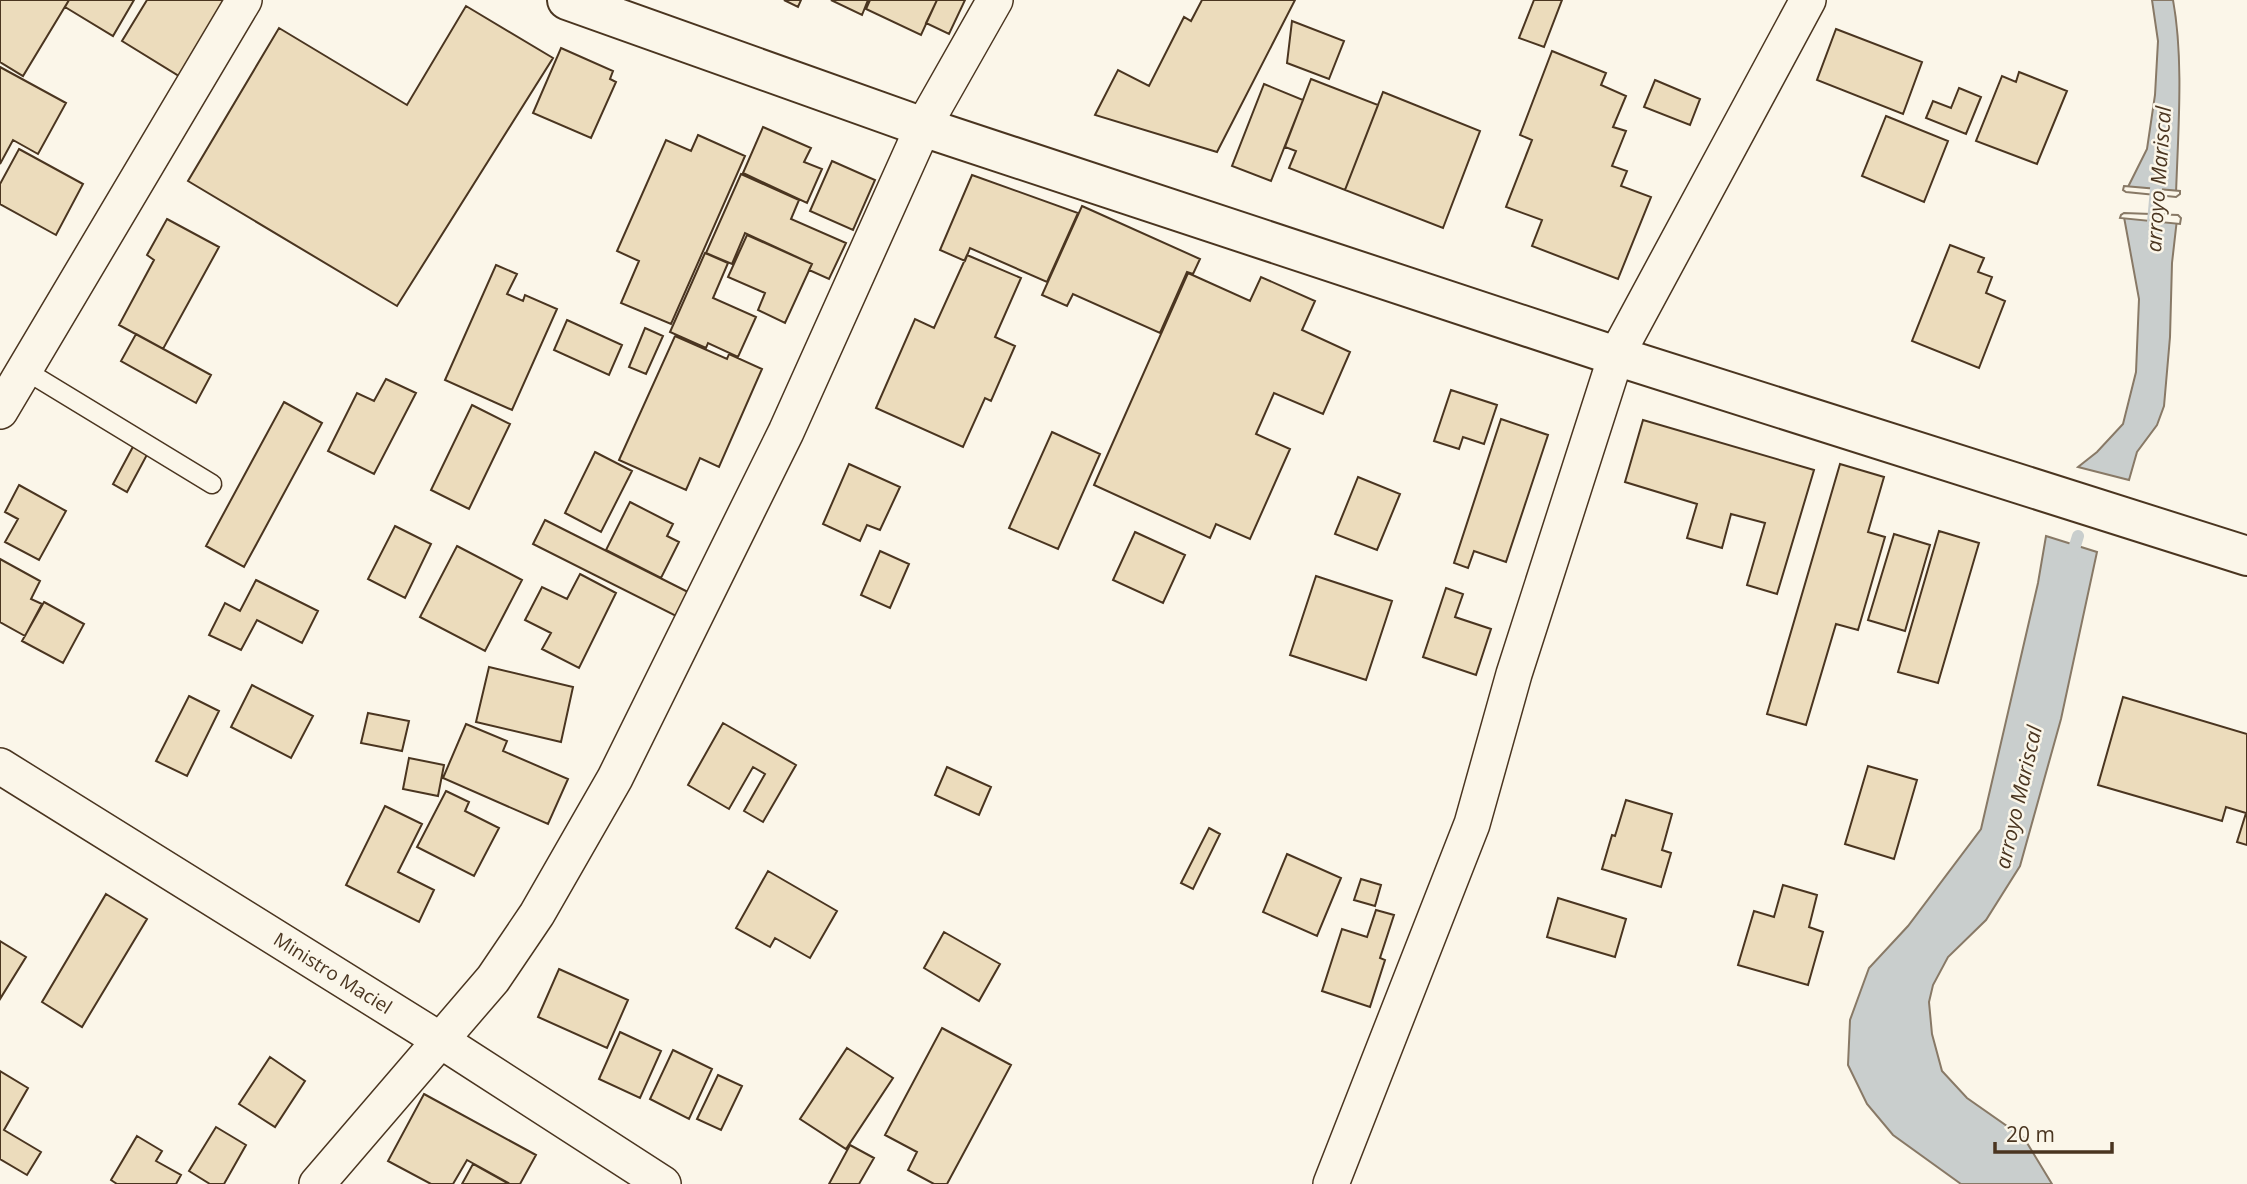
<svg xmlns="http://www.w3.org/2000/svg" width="2247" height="1184" font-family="'Open Sans',sans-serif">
<rect width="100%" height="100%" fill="#fbf6e9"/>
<path fill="#c9cecd" stroke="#887966" stroke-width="2" d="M2152,0H2173C2184,60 2178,132 2176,194L2127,189L2147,149L2155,95L2158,41Z
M2124,217L2177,219L2172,263L2170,337L2164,406L2157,425L2137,452L2129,480L2078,467L2097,452L2123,424L2136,372L2139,299Z
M2046,536L2097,552L2061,719L2020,866L1986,920L1948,957L1933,985L1929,1002L1932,1034L1942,1071L1967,1098L2024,1138L2052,1184H1961L1893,1135L1867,1104L1848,1065L1850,1020L1869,968L1908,926L1981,829L2038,583Z"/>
<path fill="#fbf6e9" stroke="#887966" stroke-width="2" d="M2124,186L2180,191V194L2176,197L2126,192L2123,190Z
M2124,213L2178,215L2181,218L2180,224L2120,218L2121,215Z"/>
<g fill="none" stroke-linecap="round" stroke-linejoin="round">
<path stroke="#c9cecd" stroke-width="12" d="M2152,233L2157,178
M2071,559L2078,536"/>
</g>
<path fill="#ecdcbc" stroke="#4a3520" stroke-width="2" d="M0,0H69L23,76L0,62Z
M69,0H134L113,36L65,7Z
M147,0H225L179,76L122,41Z
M784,0H801L798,7Z
M831,0H868L862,15Z
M870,0H937L921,35L866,9Z
M937,0H965L949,34L926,23Z
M1202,0H1295L1217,152L1095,115L1118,70L1149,86L1184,17L1191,21Z
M1534,0H1562L1544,47L1519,38Z
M466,6L553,58L397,306L188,181L279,28L407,105Z
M1292,21L1344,41L1329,79L1287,63Z
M1836,29L1922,62L1903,114L1817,80Z
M561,48L613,71L610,79L616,82L591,138L533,113Z
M1552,51L1606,73L1601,85L1626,96L1613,127L1626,131L1612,166L1627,171L1621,186L1651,197L1618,279L1532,246L1542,220L1506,207L1532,140L1520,135Z
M0,67L66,103L38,154L13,140L0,164Z
M2019,72L2067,91L2037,164L1976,141L2002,76L2016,82Z
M1311,79L1378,105L1345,190L1289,168L1296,151L1285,147Z
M1655,80L1700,99L1690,125L1644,107Z
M1264,84L1303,100L1271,181L1232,166Z
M1959,88L1981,97L1966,134L1926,118L1933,101L1951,108Z
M1383,92L1480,131L1443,228L1345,190Z
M1886,116L1948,141L1924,202L1862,176Z
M763,127L811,148L804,162L822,169L807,203L743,173Z
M698,135L745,156L671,324L621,303L639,261L617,251L666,140L691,151Z
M19,149L83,184L56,235L0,204V184Z
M832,161L875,180L853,230L810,211Z
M741,174L799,200L791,219L846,243L829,279L809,270L812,264L745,233L732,264L706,253Z
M972,175L1078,213L1047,282L970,248L965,261L940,250Z
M1082,206L1200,259L1193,274L1187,272L1160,333L1073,294L1067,306L1042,295Z
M167,219L219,247L163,349L119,325L154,260L147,255Z
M747,235L812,264L785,323L758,310L765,293L728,277Z
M1950,245L1984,258L1978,272L1992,277L1986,293L2005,301L1979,368L1912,341Z
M705,253L728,263L713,298L756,317L738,357L708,343L706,348L670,332Z
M967,255L1021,278L995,337L1015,346L991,401L985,398L963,447L876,408L915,319L934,328Z
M496,265L517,274L507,294L523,301L525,295L557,309L512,410L445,380Z
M1188,273L1250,301L1261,277L1315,301L1302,330L1350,352L1323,414L1274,393L1256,434L1290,449L1250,539L1216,524L1210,538L1094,485Z
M567,320L622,345L609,375L554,350Z
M645,328L663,336L646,374L629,367Z
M136,334L211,375L196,403L121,361Z
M675,336L727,359L729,354L762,369L719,467L700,458L686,490L619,460Z
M386,379L416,393L374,474L328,451L357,393L374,401Z
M1451,390L1497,405L1484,444L1463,437L1459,449L1434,441Z
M284,402L322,423L244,567L206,546Z
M472,405L510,424L469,509L431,490Z
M1501,419L1548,435L1506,562L1474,551L1468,568L1454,563Z
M1643,420L1814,470L1777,594L1747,585L1765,523L1731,514L1722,548L1687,538L1697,504L1625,482Z
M1052,432L1100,454L1058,549L1009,528Z
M135,443L149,451L127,492L113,484Z
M595,452L632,471L601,532L565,513Z
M849,464L900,487L880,530L867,525L860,541L823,524Z
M1840,464L1884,477L1868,532L1885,537L1858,630L1836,624L1806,725L1767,714Z
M1358,477L1400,494L1377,550L1335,534Z
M19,485L66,511L39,560L5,542L18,519L5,512Z
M630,502L673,524L667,536L679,542L661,578L606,550Z
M545,520L694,595L682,619L533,544Z
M395,526L431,544L405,598L368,579Z
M1939,531L1979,543L1938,683L1898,672Z
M1135,532L1185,555L1163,603L1113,580Z
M1894,534L1930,545L1905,631L1868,620Z
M457,546L522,580L485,651L420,617Z
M880,551L909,564L890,608L861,595Z
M0,559L40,581L31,599L42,604L25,636L0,622Z
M580,574L616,593L579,668L542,649L551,633L525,620L542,587L567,599Z
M1316,576L1392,601L1366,680L1290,655Z
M256,580L318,611L302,643L257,620L241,650L209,635L225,603L240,611Z
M1446,588L1463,594L1455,617L1491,629L1476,675L1423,657Z
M44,602L84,624L63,663L22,641Z
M489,667L573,687L561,742L476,722Z
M252,685L313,716L291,758L231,727Z
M189,696L219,711L187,776L156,761Z
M2123,697L2247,734V845L2237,842L2246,813L2226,807L2222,821L2098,785Z
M368,713L409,721L402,751L361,743Z
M723,723L796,765L763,822L744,811L765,774L753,767L729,809L688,785Z
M466,724L507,741L503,751L568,779L548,824L443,778Z
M409,758L444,765L438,796L403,789Z
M1868,766L1917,780L1894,859L1845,844Z
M947,767L991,787L979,815L935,795Z
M446,791L469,802L465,811L499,828L474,876L417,847Z
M1626,800L1672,814L1662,850L1671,853L1661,887L1602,869L1612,835L1615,836Z
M385,806L422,824L398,872L434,890L419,922L346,885Z
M1209,828L1220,834L1193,889L1181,883Z
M1287,854L1341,878L1317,936L1263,912Z
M768,871L837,911L810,958L775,938L770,947L736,928Z
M1361,879L1381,885L1375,906L1354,900Z
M1783,885L1817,895L1809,927L1823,932L1808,985L1738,965L1754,911L1774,917Z
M106,894L147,919L82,1027L42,1002Z
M1558,898L1626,919L1615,957L1547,937Z
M1376,910L1394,915L1380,958L1385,960L1370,1007L1322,991L1342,929L1367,937Z
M944,932L1000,964L979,1001L924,968Z
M0,941L26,957L0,999Z
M559,969L628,1000L607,1048L538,1017Z
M942,1028L1011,1065L947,1184H934L908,1170L917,1152L885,1135Z
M620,1032L661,1051L640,1098L599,1079Z
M847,1048L893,1078L846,1149L800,1119Z
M673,1050L712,1069L689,1119L650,1099Z
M270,1057L305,1081L275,1127L239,1104Z
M0,1071L28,1088L4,1130L41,1152L27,1175L0,1159Z
M718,1075L742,1086L721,1130L697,1119Z
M424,1094L536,1155L520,1184H510L467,1160L453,1184H431L388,1161Z
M216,1127L246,1145L224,1184H210L189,1171Z
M137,1136L162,1151L156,1161L181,1175L176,1184H117L111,1180Z
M850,1145L874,1158L859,1184H829Z
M473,1164L509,1184H462Z"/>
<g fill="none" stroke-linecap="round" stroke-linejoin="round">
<defs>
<path id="lane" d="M23,369L212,484"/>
<path id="street" d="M0,411L244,0
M0,766L440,1040L663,1184
M317,1184L493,979L537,914L615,778L786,432L923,127L995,0
M1331,1184L1472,824L1514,674L1616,356L1808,0"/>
<path id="secondary" d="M567,0L923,127L1616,356L2247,556"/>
</defs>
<use href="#lane" stroke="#4a3520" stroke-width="21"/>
<use href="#street" stroke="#4a3520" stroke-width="38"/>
<use href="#secondary" stroke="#4a3520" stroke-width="42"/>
<use href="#lane" stroke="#fbf6e9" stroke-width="18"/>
<use href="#street" stroke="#fbf6e9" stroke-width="35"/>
<use href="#secondary" stroke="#fbf6e9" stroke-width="38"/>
</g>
<g text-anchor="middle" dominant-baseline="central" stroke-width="5" stroke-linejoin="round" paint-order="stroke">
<g font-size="19" fill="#4a3520" stroke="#fbf6e9">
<text transform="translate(333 973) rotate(32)">Ministro Maciel</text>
</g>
<g font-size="21" font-style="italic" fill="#4a3520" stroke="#fbf6e9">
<text transform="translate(2158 179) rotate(-86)">arroyo Mariscal</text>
<text transform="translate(2018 797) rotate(-77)">arroyo Mariscal</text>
</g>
</g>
<path d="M1995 1142v10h117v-10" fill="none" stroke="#4a3520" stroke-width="3.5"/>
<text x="2006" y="1142" font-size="21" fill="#4a3520" stroke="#fbf6e9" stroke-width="5" paint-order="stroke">20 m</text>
</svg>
